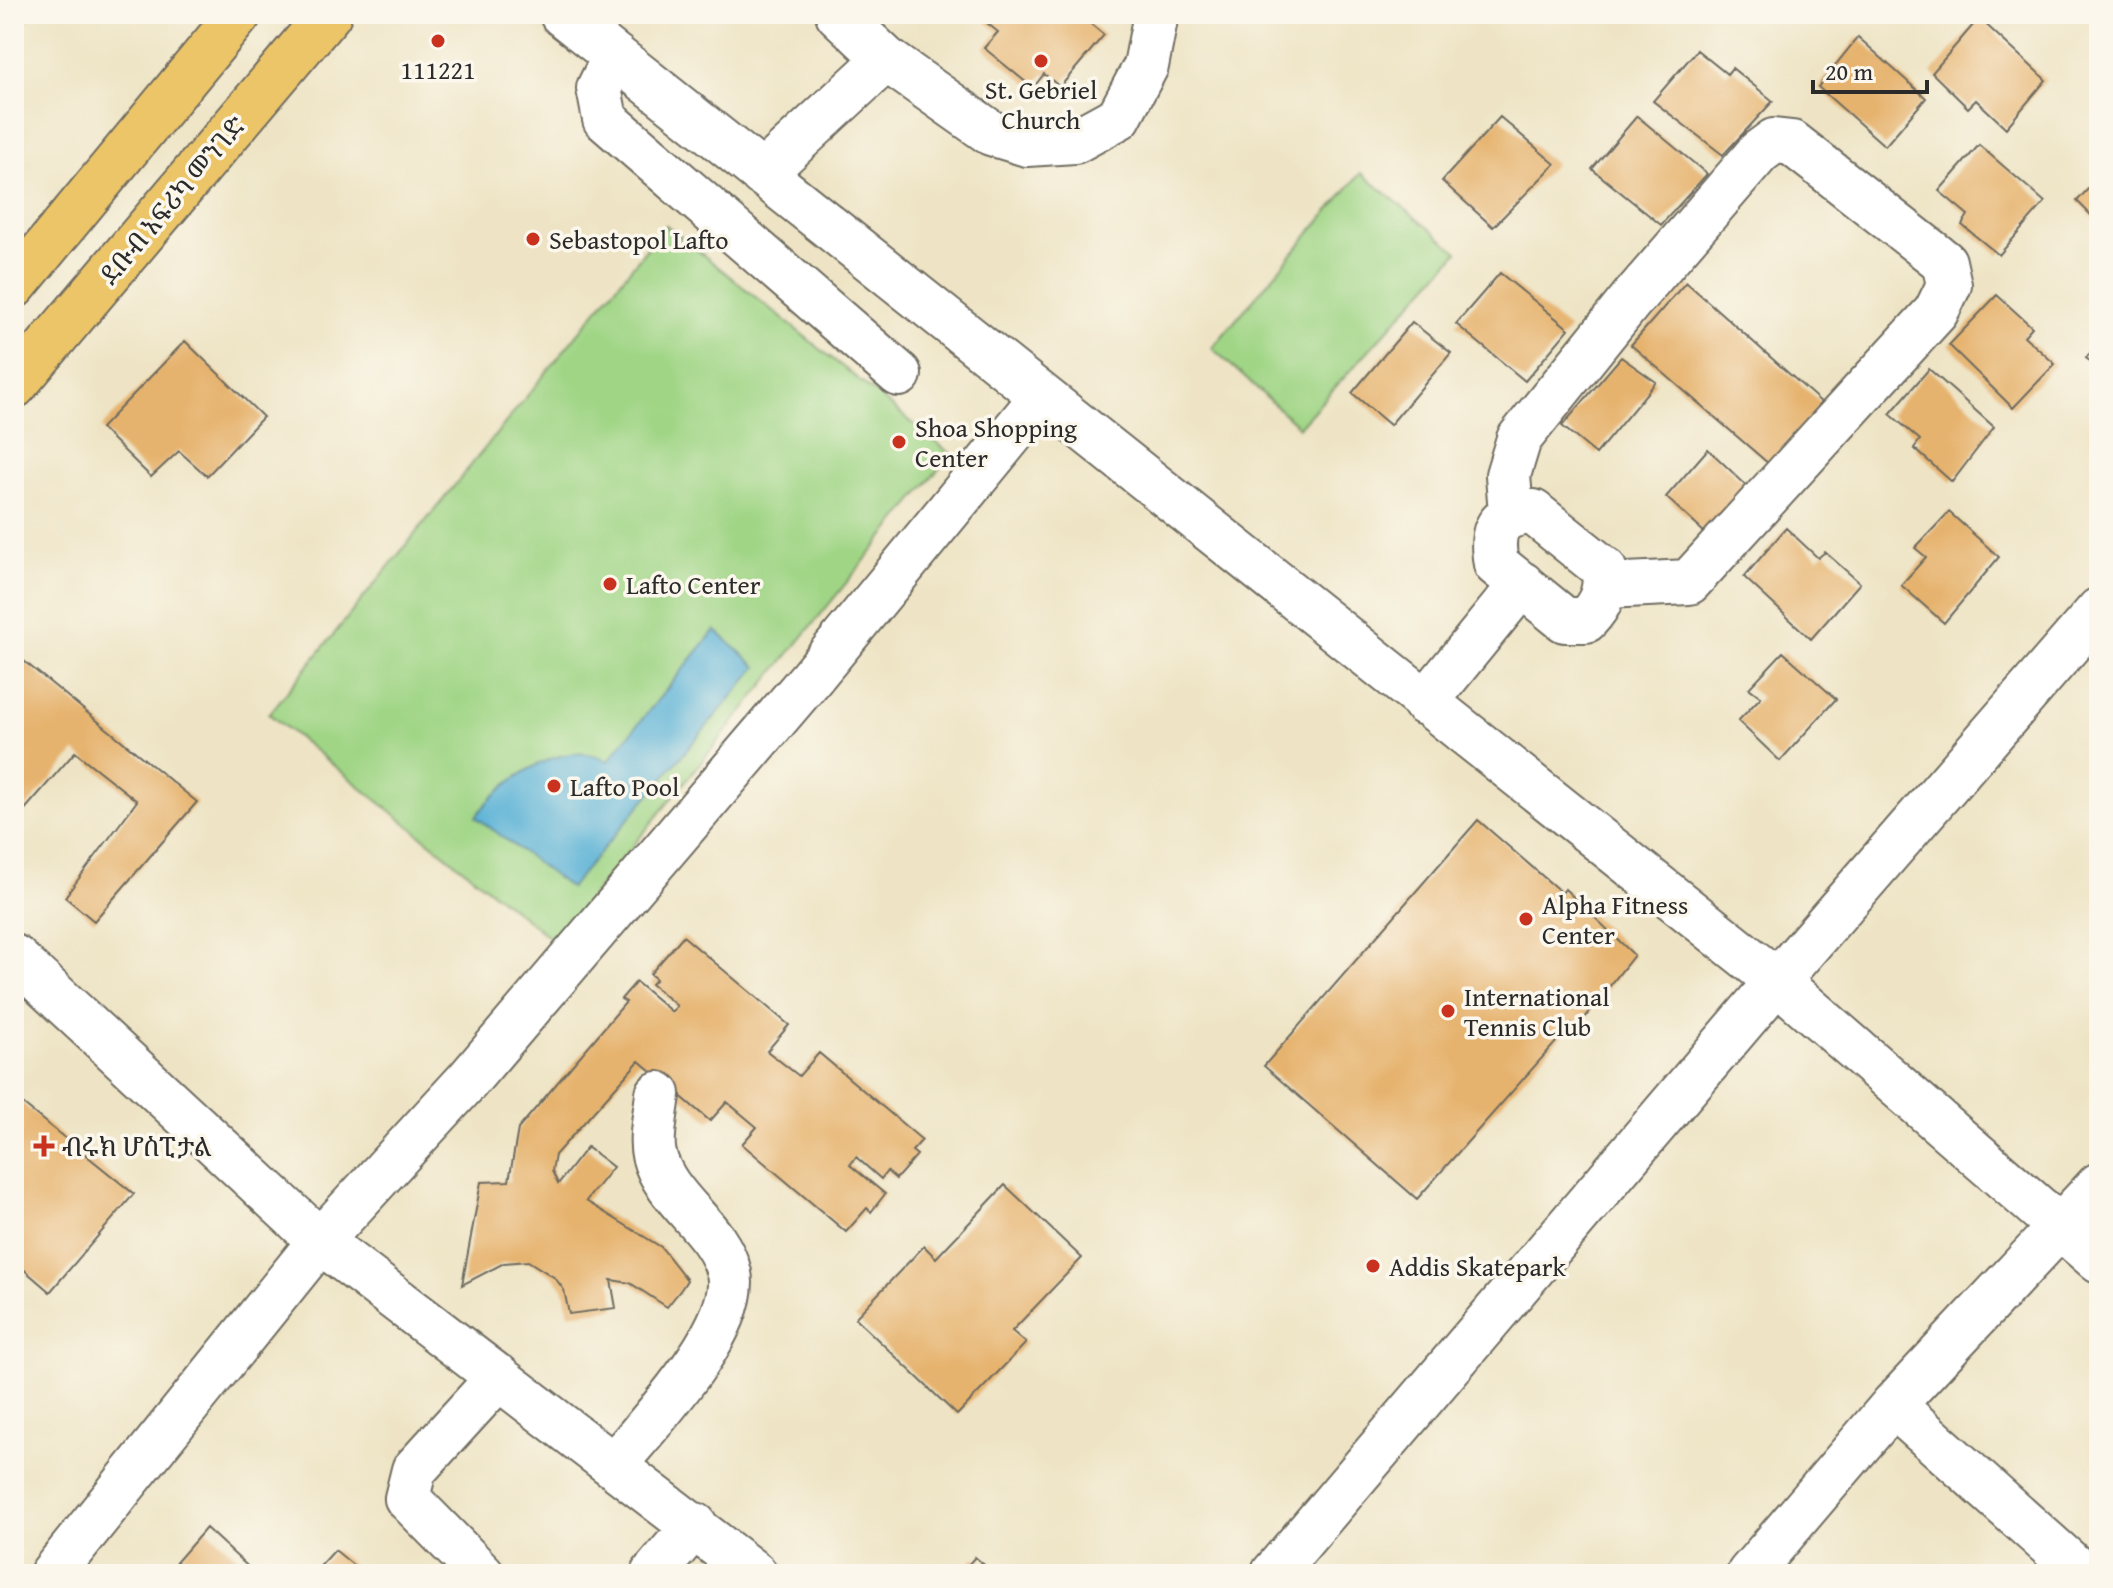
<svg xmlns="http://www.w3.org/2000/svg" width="2113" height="1588" font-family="'Gentium Book Plus','Noto Serif Ethiopic',serif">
<rect width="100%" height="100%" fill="#fbf7ec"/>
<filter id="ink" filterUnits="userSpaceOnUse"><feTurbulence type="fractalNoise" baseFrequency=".0125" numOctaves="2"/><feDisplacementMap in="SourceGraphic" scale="16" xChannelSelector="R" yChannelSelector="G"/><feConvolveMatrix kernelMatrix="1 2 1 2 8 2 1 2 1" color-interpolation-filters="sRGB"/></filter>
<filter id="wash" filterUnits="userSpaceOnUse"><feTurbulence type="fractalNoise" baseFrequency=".006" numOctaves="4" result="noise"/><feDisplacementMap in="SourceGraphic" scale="32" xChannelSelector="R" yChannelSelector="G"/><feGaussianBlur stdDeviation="1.8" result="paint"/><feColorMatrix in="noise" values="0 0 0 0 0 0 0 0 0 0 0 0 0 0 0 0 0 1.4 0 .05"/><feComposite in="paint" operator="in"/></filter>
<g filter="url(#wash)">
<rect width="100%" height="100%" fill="#eee4c5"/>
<path fill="#a0d586" stroke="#668058" stroke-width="2" d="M1361,173L1458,252L1299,427L1212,348Z
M666,225L951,454L555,942L269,714Z"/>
<path fill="#59b1d6" stroke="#426e80" stroke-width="2" d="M715,630L757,667L570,888L476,817C500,782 565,735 608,761Z"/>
<g id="blocks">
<path fill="#e6b36e" d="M14,14H29L14,34Z
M976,14H1093L1087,21L1104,35L1060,87L1044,74L1033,88L984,48L998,32Z
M1979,18L2046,80L2006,128L1976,100L1968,108L1932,73Z
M1858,37L1926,98L1885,146L1818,87Z
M1697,50L1727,74L1732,68L1773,101L1723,155L1653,101Z
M1637,116L1707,174L1661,225L1592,169Z
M1500,117L1555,164L1493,227L1442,181Z
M1979,145L2045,202L1999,255L1962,225L1968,215L1939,191Z
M2099,177V223L2077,201Z
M1500,273L1569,329L1525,381L1456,324Z
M1686,282L1822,403L1769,464L1631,345Z
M1997,295L2032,327L2024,336L2055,364L2013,408L1949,345Z
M1412,322L1451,353L1390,425L1352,393Z
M185,341L263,417L207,476L179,451L151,477L101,428Z
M2099,342V368L2086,358Z
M1621,357L1656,382L1596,454L1562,426Z
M1929,369L1994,427L1952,482L1914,448L1920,440L1890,414Z
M1708,449L1748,487L1706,534L1666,497Z
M1949,512L1999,557L1944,623L1901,585L1926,557L1915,548Z
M1786,528L1818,558L1825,552L1860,583L1811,639L1744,577Z
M1783,652L1836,699L1780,761L1738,721L1761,697L1749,688Z
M14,653L197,802L94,921L65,897L137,801L75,752L14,822Z
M1478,820L1562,893L1565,889L1634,955L1577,1028L1572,1024L1417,1199L1264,1066Z
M683,936L789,1025L767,1051L799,1076L819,1053L922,1140L912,1151L917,1155L896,1179L887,1171L881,1179L856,1157L850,1165L885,1194L871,1212L867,1208L846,1232L742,1144L757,1127L727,1102L710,1121L639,1061L555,1155L552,1171L558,1184L587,1147L613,1167L586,1201L661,1247L687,1280L682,1288L667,1307L630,1283L611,1280L616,1308L569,1314L564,1290L555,1278L528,1261L504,1263L462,1285L481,1182L509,1181L518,1129L626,1002L621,999L636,982L672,1012L677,1006L651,984L656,979L650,974Z
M14,1097L134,1194L50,1292L14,1261Z
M1005,1185L1082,1258L1012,1331L1026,1343L957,1415L855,1318L924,1246L936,1258Z
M206,1528L256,1574H166Z
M335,1550L364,1574H313Z
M975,1557L995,1574H960Z"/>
</g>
</g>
<g filter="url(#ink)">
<use href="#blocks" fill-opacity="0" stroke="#6f6c61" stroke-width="2"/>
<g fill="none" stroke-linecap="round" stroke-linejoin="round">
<defs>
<path id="minor" d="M562,14L1777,981L2099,1261
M838,14L886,59L991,133L1027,144L1075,141L1119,117L1146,66L1156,14
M615,56L599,88L605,119L899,374
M762,174L886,59
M1533,512L1604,569C1607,591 1601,604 1586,620H1565L1496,564C1490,529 1497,514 1533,512Z
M1511,513L1508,475L1519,439L1631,300L1759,152L1774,141L1792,143L1944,262L1949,285L1936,312L1689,582L1606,586
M1425,703L1522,584
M14,957L320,1241L755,1574
M1893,1405L2082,1574
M614,1465C647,1426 741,1326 729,1273C718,1226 666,1202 654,1155C650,1138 656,1113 658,1094
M52,1574L320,1241L468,1080L811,678L1042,397
M482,1574L407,1498L414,1470L499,1377
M653,1574L695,1525
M1273,1574L1777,981L2099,610
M1749,1574L1893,1405L2099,1185"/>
<path id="major" d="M14,286L239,14
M14,386L329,14"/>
</defs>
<use href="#minor" stroke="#6f6c61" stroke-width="48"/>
<use href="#major" stroke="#6f6c61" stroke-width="48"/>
<use href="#minor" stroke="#fff" stroke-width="44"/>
<use href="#major" stroke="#edc569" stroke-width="44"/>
</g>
</g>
<g fill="#c8321e" stroke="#fbf7ec" stroke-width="3">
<circle cx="438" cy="41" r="8"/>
<circle cx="1041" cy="61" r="8"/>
<circle cx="533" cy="239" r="8"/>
<circle cx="899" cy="442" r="8"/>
<circle cx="610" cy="584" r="8"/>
<circle cx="554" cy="786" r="8"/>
<circle cx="1526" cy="919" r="8"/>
<circle cx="1448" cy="1011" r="8"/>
<path d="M40 1134h8v8h8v8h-8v8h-8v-8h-8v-8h8z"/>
<circle cx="1373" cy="1266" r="8"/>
</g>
<g text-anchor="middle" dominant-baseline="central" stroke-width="7" stroke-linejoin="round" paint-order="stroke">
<g font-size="26" fill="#2b2b2b" stroke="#fbf7ec" text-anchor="start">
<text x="438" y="69" text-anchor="middle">111221</text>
<text x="1041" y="89" text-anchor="middle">St. Gebriel<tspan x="1041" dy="30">Church</tspan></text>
<text x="549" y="239">Sebastopol Lafto</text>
<text x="915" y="427">Shoa Shopping<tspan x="915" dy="30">Center</tspan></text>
<text x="626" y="584">Lafto Center</text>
<text x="570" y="786">Lafto Pool</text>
<text x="1542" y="904">Alpha Fitness<tspan x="1542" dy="30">Center</tspan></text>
<text x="1464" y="996">International<tspan x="1464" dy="30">Tennis Club</tspan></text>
<text x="62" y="1146">ብሩክ ሆስፒታል</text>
<text x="1389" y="1266">Addis Skatepark</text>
</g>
<g font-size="26" fill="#2b2b2b" stroke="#fbf7ec">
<text transform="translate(172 200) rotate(-50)">ደቡብ አፍሪካ መንገድ</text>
</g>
</g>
<rect width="2113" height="1588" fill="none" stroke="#fbf7ec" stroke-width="48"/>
<path d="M1813 80v12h114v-12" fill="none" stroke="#2b2b2b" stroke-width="4"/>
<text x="1825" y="80" font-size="24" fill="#2b2b2b" stroke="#fbf7ec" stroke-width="6" paint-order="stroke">20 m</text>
</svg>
